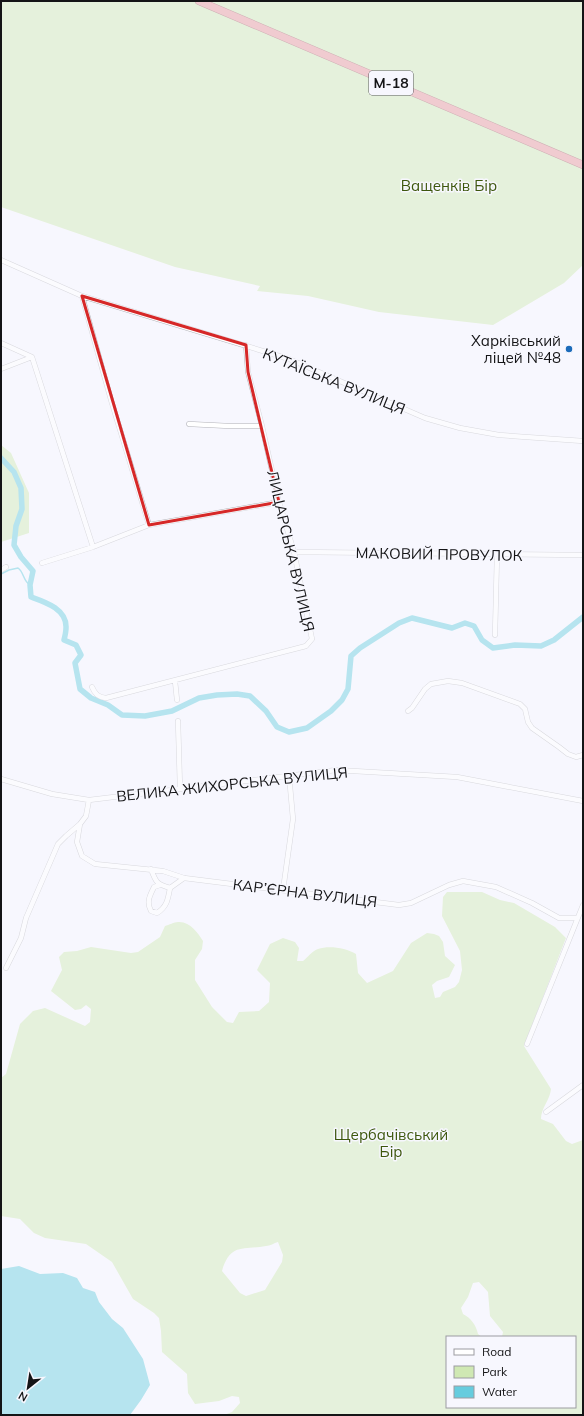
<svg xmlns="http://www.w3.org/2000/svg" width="584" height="1416" font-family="Mulish,sans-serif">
<rect width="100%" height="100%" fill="#f7f7fe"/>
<path fill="#cfe8b3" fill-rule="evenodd" d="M1,1H583V265L564,283L493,325L379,312L308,296L257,291L260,286L175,267L1,207Z
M1,445L11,453L29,493V533L1,542Z
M447,892H482L500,900L514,903L555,927L566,938L524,1046L551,1089C550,1100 541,1108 541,1119L553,1124L566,1141L572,1144L583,1140V1415H224L232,1412L240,1403L239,1397L232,1396L219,1401L195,1404L188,1393L187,1374L162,1352L161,1331L159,1318L154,1313L133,1299L112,1262L86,1244L45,1238L34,1233L20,1219L1,1216V1078L6,1074L20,1024L33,1011L45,1008L85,1026L90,1022L91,1009L86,1005L81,1009L75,1010L51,991L62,970L59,957L64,952L77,951L91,947L131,953L138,952L160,937L165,926C169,925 174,922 178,922C190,921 198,933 203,941L202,949L195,960V980L212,1007L227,1022L233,1023L239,1012L259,1011L269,1002L270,983L257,970L270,944L283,938L295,942L299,948L297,961H303C307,958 313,950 318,949C329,945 346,948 356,954L358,973L367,983L393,971L411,943L427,933L434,934L439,936L443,942L445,956L455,965L449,977L437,981L432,985L435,998L440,997L443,992L455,987L459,982L462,970L460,951L442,916L443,897ZM278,1242L283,1255L282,1262L265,1290L246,1296L240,1293L222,1271C230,1243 243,1250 266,1246C270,1246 274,1243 278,1242ZM479,1282L488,1292L490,1316L503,1332L502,1337H575V1407H447V1337H482L478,1334C476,1325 471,1318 463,1314L461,1308L468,1297L473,1283Z"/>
<path fill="#66ccde" d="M19,1266L40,1274L63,1273L77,1278L83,1288L95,1292L99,1302L112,1319L123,1328L143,1359L150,1385L141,1400L130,1415H1V1269Z"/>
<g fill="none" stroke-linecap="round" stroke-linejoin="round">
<path stroke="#66ccde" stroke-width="1.5" d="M1,574L9,570L18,568C24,572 23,581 30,585"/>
<path stroke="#66ccde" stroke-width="5.5" d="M1,458L14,472L21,488L22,509L16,526L14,545L21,557L33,571L30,585L31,597C45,602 67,609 66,628C66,632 65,636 64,640L76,645L81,655L75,663L80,689L91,698L108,705L122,715L145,716L172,711L199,698L217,695L237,694L250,696L266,711L277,727L289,732L307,728L331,711L342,700L348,689L351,656L360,648L399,623L412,618L452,628L465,623L474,626L482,640L493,648L515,645L541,646L554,640L583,617"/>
<defs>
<path id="minor" d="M1,260L82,296L289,359L425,418L460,428L499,435L583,441
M82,296L111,400L149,525
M1,343L32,357L93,547
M1,369L32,357
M189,424L229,426H262
M294,552L583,555
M42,563L93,547L149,525L279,502
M1,570L6,567
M495,635L497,555
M175,681L177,700
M92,687C95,694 98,697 106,698L306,646L312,639L294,552L279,502L262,426L248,372L246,345
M408,711L412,708L425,689L431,684L448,681L462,683L520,704L525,709L528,722L532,728L559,747L568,754L576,757L583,755
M178,721L180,788
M1,779L52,794L89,800L336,770L457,777L583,801
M89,800L86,816L80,824L77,842L82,856L95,864L163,871L184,878L399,905L411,903L449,885L463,881L496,887L532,903L559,918H577
M151,869C156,883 157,884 170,888
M160,885L154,887C150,895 146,902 151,911L157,913C167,907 168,899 170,888L184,878
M283,890L293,819L289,775
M6,968L21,938L26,918L58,844L66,836L80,824
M527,1044L583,905
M546,1112L583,1085"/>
<path id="trunk" d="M199,1L583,165"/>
</defs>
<use href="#minor" stroke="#b3b3b9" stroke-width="5.5"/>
<use href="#trunk" stroke="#99575b" stroke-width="8"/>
<use href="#minor" stroke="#fff" stroke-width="4.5"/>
<use href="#trunk" stroke="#e7969a" stroke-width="7"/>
</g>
<path d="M0 0H584V1416H0ZM82,296L246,345L248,372L279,502L149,525Z" fill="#f7f7fe" fill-opacity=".55" fill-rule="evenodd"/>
<path fill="none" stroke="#d62828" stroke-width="3" stroke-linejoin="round" d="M82,296L246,345L248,372L279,502L149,525Z"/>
<circle fill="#1b6bba" stroke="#f7f7fe" stroke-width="1.5" cx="569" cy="349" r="4"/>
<g text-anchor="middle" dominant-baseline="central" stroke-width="3" stroke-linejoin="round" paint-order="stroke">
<rect fill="#f7f7fe" stroke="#58585c" stroke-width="1" x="369" y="71" width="44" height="24" rx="3"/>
<g font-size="14" font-weight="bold" fill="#141416">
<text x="391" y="83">М-18</text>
</g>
<g font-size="15" fill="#3d570d" stroke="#f7f7fe">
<text x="449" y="185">Ващенків Бір</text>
<text x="391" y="1134">Щербачівський<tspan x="391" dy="17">Бір</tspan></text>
</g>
<g font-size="15" fill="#141416" stroke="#f7f7fe" text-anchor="end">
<text x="561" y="340">Харківський<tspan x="561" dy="17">ліцей №48</tspan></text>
</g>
<g font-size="15" fill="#141416" stroke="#f7f7fe">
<text transform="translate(334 381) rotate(22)">КУТАЇСЬКА ВУЛИЦЯ</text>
<text transform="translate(291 551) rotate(77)">ЛИЦАРСЬКА ВУЛИЦЯ</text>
<text transform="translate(439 554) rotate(1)">МАКОВИЙ ПРОВУЛОК</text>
<text transform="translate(232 784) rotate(-6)">ВЕЛИКА ЖИХОРСЬКА ВУЛИЦЯ</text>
<text transform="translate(305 893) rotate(7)">КАР’ЄРНА ВУЛИЦЯ</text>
</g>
</g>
<rect width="584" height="1416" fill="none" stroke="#141416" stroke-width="4"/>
<rect x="446" y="1336" width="130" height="72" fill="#f7f7fe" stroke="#9c9ca1"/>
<rect x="454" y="1349" width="20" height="6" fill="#ffffff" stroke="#9c9ca1"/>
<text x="482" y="1356" font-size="12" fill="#141416">Road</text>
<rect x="454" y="1366" width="20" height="12" fill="#cfe8b3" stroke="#9c9ca1"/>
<text x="482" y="1376" font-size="12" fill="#141416">Park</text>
<rect x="454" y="1386" width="20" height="12" fill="#66ccde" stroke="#9c9ca1"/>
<text x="482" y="1396" font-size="12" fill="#141416">Water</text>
<g transform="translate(28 1388) rotate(210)" stroke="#f7f7fe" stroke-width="3" paint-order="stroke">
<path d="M0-3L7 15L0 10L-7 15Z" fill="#141416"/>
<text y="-6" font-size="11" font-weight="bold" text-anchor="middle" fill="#141416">N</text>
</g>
</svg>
